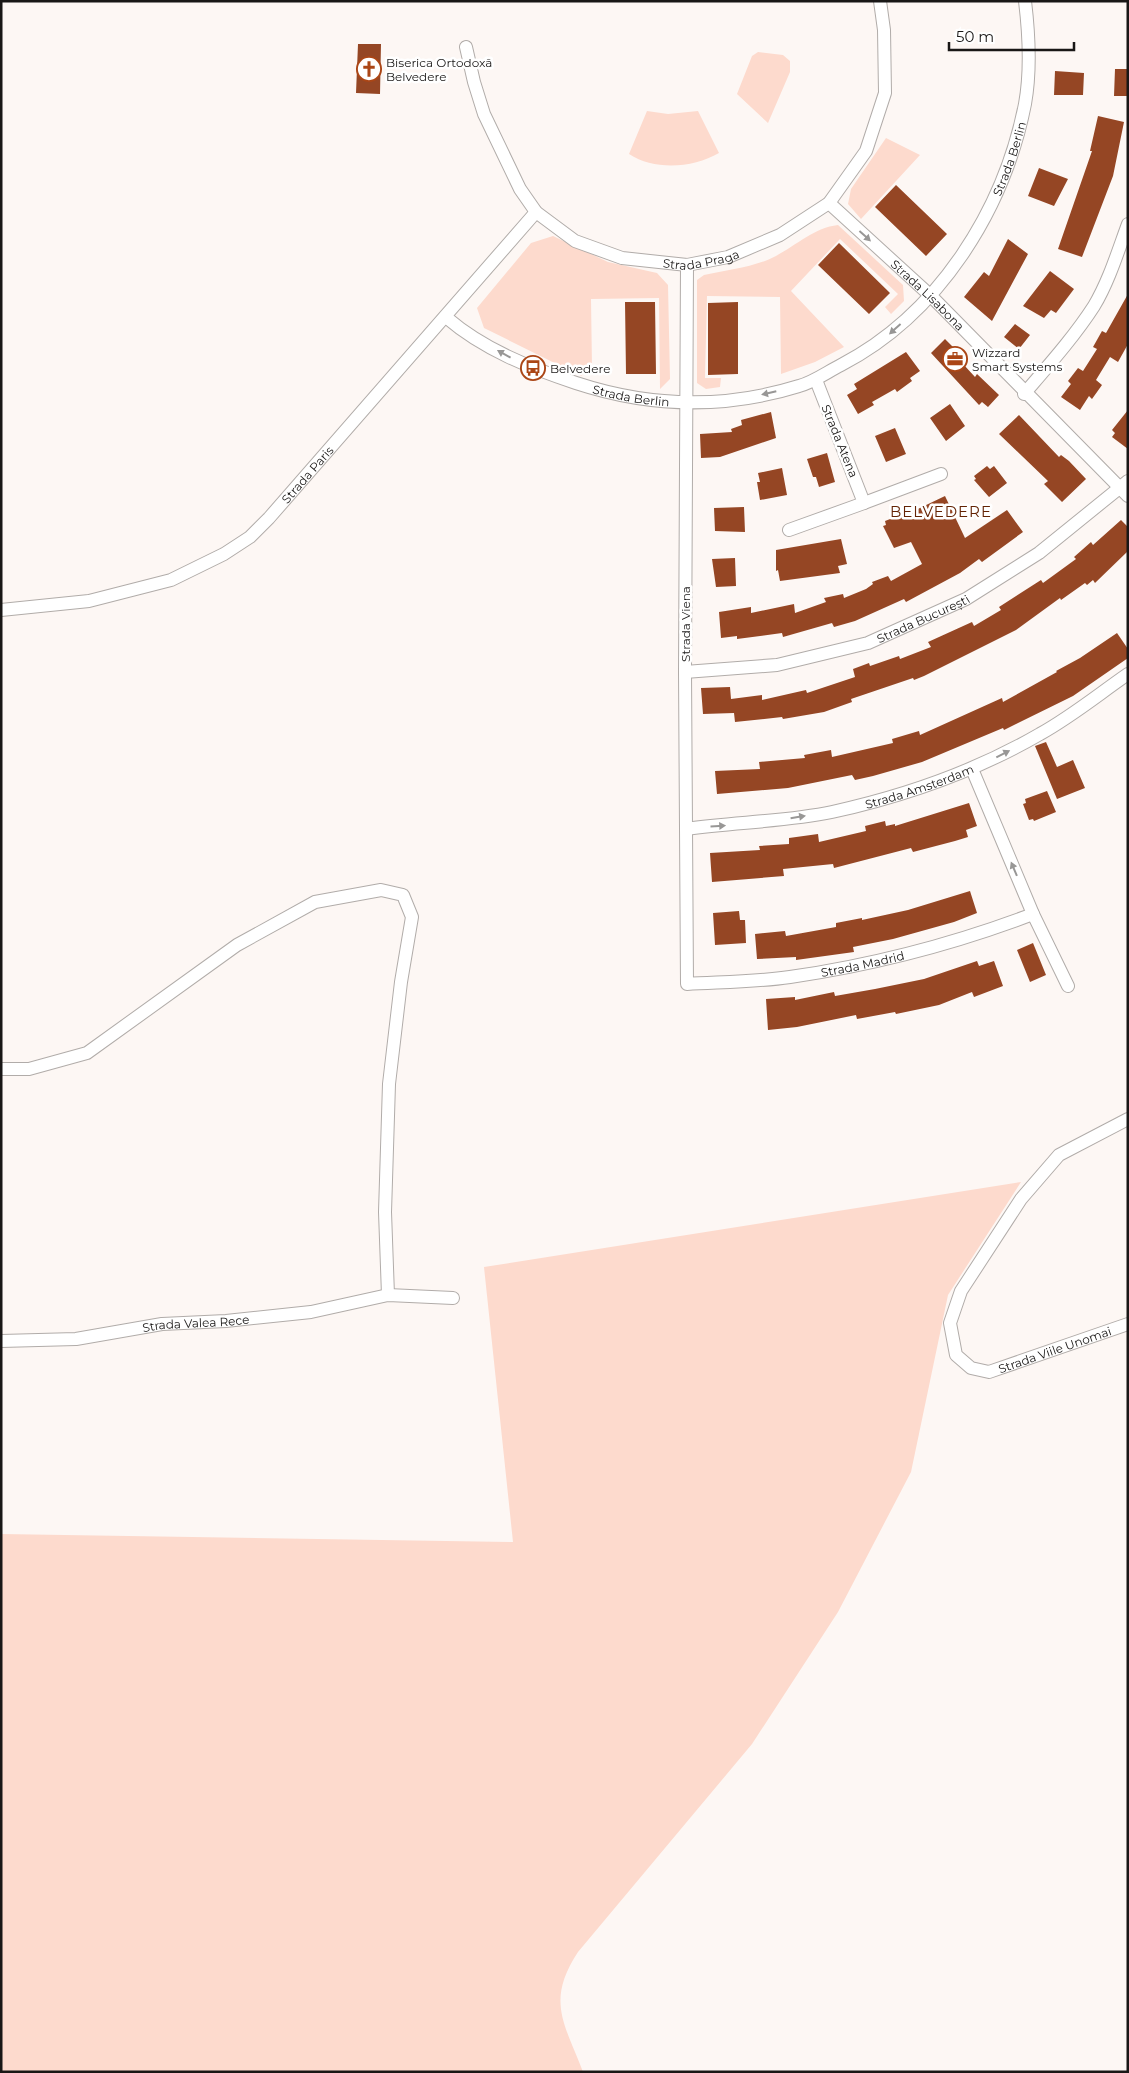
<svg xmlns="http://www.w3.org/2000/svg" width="1129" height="2073" font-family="Montserrat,sans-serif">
<rect width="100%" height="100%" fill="#fdf7f4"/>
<path fill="#fddacd" d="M758,52L783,55L790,61V72L768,123L737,94L752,56Z
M647,111L668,114L698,111L719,153C693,168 655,171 629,154Z
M886,138L920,155L861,219L848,204L851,189Z
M838,225L903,285L904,301L891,314L885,307L898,294L840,239L791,291L844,347L815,362L781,374L780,297L707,296L705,378H721L720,387L706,389L697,383V280L704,275C724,271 746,268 765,261C791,251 811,228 838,225Z
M553,236L608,262L657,273L668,285L670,379L660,389L659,298L591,299L592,368L581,376L484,328L477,308L531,243Z
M1021,1182L948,1295L911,1472L838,1612L752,1744L578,1952C546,2001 564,2022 583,2072H1V1534L513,1542L484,1267Z"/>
<path fill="#954624" d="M358,44H381L380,94L356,93Z
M1115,69H1128V96H1114Z
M1055,71L1084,73L1083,95H1054Z
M1098,116L1124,122L1113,176L1082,257L1058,249L1092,151H1090Z
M1039,168L1068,179L1054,206L1028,196Z
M896,185L947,234L926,256L875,207Z
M1008,239L1028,254L992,321L964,297L984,272L989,276Z
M839,243L890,293L869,314L818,265Z
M1050,271L1074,289L1056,313L1051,310L1044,318L1023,306Z
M1128,294V344L1118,362L1110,357L1096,380L1102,385L1092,399L1089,396L1080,410L1061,397L1071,384L1068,381L1078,368L1083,371L1097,349L1093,347L1102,331L1106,333Z
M625,302H655L656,374H626Z
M738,302V374L708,375V303Z
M1015,324L1030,335L1019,349L1004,337Z
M945,339L955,349L952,352L975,377L977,374L999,395L988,407L982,402L979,405L931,353Z
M906,352L920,371L910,378L912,381L897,392L895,389L872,402L874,405L858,414L847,395L857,389L854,384Z
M950,404L965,426L946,441L930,418Z
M1128,410V449L1112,437L1115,433L1112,430Z
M771,412L776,438L720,457L701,458L700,434L732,432L731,429L742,425L741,420Z
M1019,415L1059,457L1061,455L1069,461L1086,479L1062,502L1044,484L1048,481L999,434Z
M895,428L906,454L886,462L875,436Z
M827,453L835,482L819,487L816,477H813L807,459Z
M987,466L990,469L994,466L1007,483L989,497L974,480L976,479L974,476Z
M782,468L787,495L760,500L757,482H760L758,473Z
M945,496L965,538L1007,510L1023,532L982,562L979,559L960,573L906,602L904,599L855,621L834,627L832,623L783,637L782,633L737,639V636L721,638L719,612L751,607V613L794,604L795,613L826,602L824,598L843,594L844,598L866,589L873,584L872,582L888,576L891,581L922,564L911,542L894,548L883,526L886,525L885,521L898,516L899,518Z
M744,507L745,532L715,531L714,508Z
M1121,520L1128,527V551L1095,583L1093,580L1087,585L1085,583L1061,600L1060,598L1016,630L924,676L914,680L913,678L851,699L852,702L824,712L783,719L782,717L735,722L734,713L703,714L701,688L730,687L731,699L762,695V700L806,690L807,693L855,677L853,669L869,663L870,666L899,656L900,659L931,647L928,642L972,622L974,626L1001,610L999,607L1041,580L1043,583L1076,559L1074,557L1091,542L1093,545Z
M841,539L847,564L838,566L840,573L780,581L778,570L776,571V550Z
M735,558L736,586L716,587L712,559Z
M1117,633L1128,649V658L1073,696L1004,730L1003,728L922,762L873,776L855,780L852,775L788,788L717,794L715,771L760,769L759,762L805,758L804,755L831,750L832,757L893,743L892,739L919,731L920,735L1002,698L1003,702L1057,672L1056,671L1080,658Z
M1046,742L1057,767L1073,760L1085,788L1057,799L1035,746Z
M1047,791L1056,812L1034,821L1033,819L1029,820L1023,804L1026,803L1025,799Z
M969,803L977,826L966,830L968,837L955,841L913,852L911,848L834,868L833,864L783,869L784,876L712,882L710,853L760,850L759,846L789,844V838L818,834L819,842L866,831L865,826L885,821L886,826L895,824V826Z
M970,891L977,913L954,922L893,939L853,947L854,952L796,960V957L757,959L755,934L785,931L786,936L836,927V923L862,918V920L908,910Z
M739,911L740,920H745L746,943L715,945L713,913Z
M1033,943L1046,975L1030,982L1017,950Z
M977,961L979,966L994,961L1003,986L974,997L972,992L939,1005L896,1014L895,1012L857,1019L856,1015L797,1027L768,1030L766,999L795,997V1000L834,992L835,996L875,989L924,979Z"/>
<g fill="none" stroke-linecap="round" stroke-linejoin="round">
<defs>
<g id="minor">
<path id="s1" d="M466,47L474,82L484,114L520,189L536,212L575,241L622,258L687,265L728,257L780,235L829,203L866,151L885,93L884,30L880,1"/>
<path id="s2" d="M829,203L932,297L1128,496"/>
<path id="s3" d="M687,265L685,672L687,984C721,982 756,982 790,977C873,965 954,944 1033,914"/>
<path id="s4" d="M447,318C483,349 530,368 576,383C649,407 725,409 799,386C814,382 827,372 841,365C939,314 1004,210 1025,104C1031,71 1029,34 1025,1"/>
<path d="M1024,394C1048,366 1074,337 1094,306C1109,281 1118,251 1128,224"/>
<path d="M864,503L941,474"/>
<path d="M789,530L864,503L816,380"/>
<path id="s5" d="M1,610L89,601L171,580L224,554L250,537L269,518L536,212"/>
<path id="s6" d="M685,672L777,665L868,643L966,599L1039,553L1128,481"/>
<path d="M972,769L1033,914L1068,986"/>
<path id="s7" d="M686,829C734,822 784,822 832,812C905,796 976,771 1040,734C1071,717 1099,694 1128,674"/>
<path d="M1,1069H29L87,1053L237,945L315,902L381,890L403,895L412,917L401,982L389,1084L385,1212L388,1295"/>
<path id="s8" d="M1128,1119L1059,1155L1021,1199L961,1291L950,1323L956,1355L971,1368L989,1372L1128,1324"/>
<path id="s9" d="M1,1341L76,1339L162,1324L226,1321L311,1312L388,1295L453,1298"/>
</g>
</defs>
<use href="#minor" stroke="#b1aca9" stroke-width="14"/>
<use href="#minor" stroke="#fff" stroke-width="12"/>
</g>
<defs><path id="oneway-solid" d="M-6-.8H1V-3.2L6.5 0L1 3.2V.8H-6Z" transform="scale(1.25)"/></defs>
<g fill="#989796">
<use href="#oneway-solid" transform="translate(865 236) rotate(42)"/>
<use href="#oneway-solid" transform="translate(895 329) rotate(138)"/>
<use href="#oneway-solid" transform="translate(504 354) rotate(-151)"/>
<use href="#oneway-solid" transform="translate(769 393) rotate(167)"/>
<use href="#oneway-solid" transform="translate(1003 754) rotate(-27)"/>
<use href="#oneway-solid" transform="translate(798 817) rotate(-9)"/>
<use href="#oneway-solid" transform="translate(718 826) rotate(-3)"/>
<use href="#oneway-solid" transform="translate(1014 869) rotate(-113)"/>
</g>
<defs>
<symbol id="church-ring" viewBox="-11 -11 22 22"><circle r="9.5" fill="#fff" stroke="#ab4616" stroke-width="1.5"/><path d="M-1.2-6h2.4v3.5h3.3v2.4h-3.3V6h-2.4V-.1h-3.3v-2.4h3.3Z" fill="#ab4616"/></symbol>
<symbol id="office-ring" viewBox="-11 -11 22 22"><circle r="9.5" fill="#fff" stroke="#ab4616" stroke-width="1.5"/><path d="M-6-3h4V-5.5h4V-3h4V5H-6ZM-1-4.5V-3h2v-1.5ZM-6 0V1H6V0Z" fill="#ab4616"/></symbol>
<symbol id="bus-ring" viewBox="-11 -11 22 22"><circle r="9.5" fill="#fff" stroke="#ab4616" stroke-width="1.5"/><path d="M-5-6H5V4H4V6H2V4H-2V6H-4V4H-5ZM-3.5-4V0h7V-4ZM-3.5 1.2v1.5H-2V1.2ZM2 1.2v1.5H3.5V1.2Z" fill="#ab4616"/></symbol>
</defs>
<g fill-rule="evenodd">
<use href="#church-ring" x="355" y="55" width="28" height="28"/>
<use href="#office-ring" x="941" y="345" width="28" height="28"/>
<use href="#bus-ring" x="519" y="354" width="28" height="28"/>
</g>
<g text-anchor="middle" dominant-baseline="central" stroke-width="5" stroke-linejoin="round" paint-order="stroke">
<g font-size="12" fill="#191716" stroke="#fff" text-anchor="start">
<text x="386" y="62">Biserica Ortodoxă<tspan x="386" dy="14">Belvedere</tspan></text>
<text x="972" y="352">Wizzard<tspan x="972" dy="14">Smart Systems</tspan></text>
<text x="550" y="368">Belvedere</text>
</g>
<g font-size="12" fill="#191716" stroke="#fff">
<text stroke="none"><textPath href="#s4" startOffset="692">Strada Berlin</textPath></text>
<text stroke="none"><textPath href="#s1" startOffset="359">Strada Praga</textPath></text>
<text stroke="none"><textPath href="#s2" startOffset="135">Strada Lisabona</textPath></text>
<text stroke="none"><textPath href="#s4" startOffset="202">Strada Berlin</textPath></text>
<text transform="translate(840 441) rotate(68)">Strada Atena</text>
<text stroke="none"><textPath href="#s5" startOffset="348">Strada Paris</textPath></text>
<text stroke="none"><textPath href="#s6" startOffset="246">Strada București</textPath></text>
<text transform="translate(685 624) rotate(-90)">Strada Viena</text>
<text stroke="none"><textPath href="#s7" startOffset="238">Strada Amsterdam</textPath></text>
<text stroke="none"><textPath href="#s3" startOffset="896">Strada Madrid</textPath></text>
<text stroke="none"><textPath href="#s9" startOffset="196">Strada Valea Rece</textPath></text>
<text stroke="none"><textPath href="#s8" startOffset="420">Strada Viile Unomai</textPath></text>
</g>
<g font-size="15" letter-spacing="1" fill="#632304" stroke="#fff">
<text x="941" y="511">BELVEDERE</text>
</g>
</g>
<rect width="1129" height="2073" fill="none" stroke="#191716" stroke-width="5"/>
<path d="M949 42v8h125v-8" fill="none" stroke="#191716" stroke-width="2.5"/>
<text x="956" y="42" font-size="15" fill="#191716" stroke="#ffffff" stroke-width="4" paint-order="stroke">50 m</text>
</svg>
